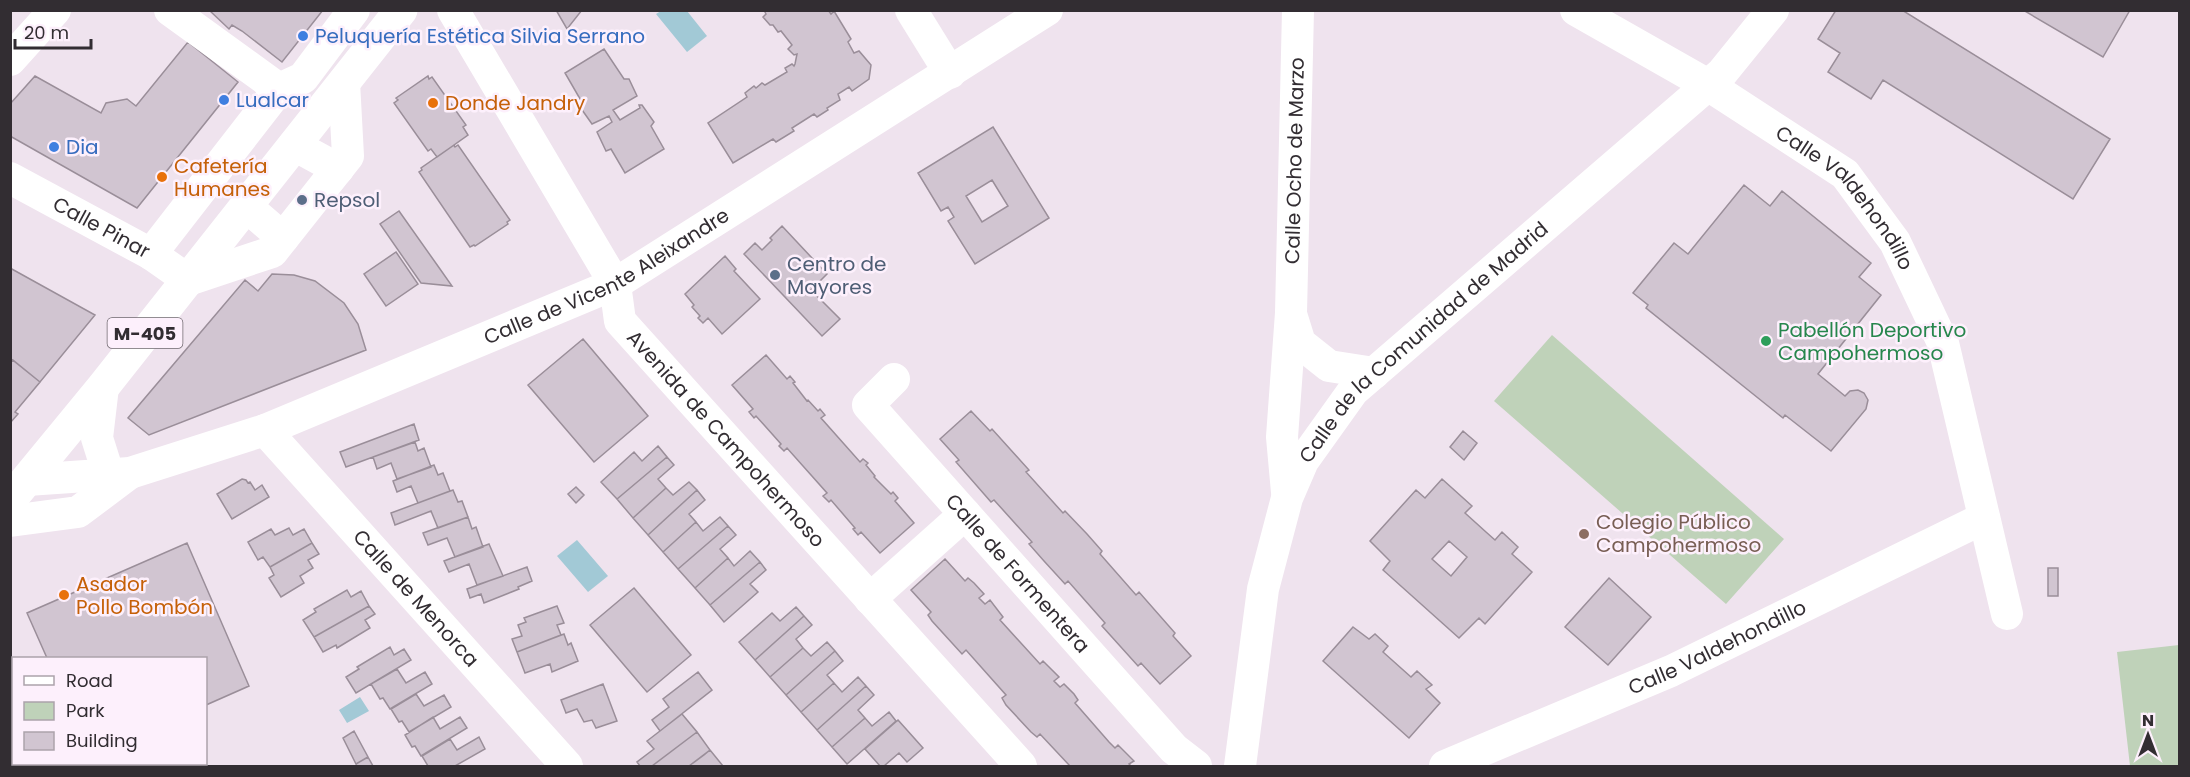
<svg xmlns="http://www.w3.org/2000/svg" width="2190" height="777" font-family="Poppins,sans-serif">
<rect width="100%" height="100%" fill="#efe3ee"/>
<path fill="#bfd2b9" d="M1552,335L1784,539L1726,604L1494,401Z
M2179,645V766H2130L2117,652Z"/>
<path fill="#a2c9d6" d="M661,11H687L707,36L687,52L656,14Z
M577,540L608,576L588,592L557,556Z
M360,697L369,711L347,723L339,710Z"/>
<path fill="#d1c5d1" stroke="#9a8e99" stroke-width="1.5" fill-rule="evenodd" d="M209,10H323L282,62L242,31L232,25L229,29Z
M556,10H582L567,29Z
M764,10H828L831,14L834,11L851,39L848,42L854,53L859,51L871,65L869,79L852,91L849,87L838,94L840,100L827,108L828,110L817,117L814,114L792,128L794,131L776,142L773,139L733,163L708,123L747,97L745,93L754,86L756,88L762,83L765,85L787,72L785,68L792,64L794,66L795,64L797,54L794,55L788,49L792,45L781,31L778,32L773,25H770L763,17L766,14Z
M1836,10H1902L2110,139L2073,199L1883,80L1871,99L1828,72L1840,53L1818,39Z
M2023,10H2130L2103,57Z
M188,42L238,82L137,208L10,136V104L35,76L101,113L106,103L127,99L136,106Z
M604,49L624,79H629L637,96L613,110L620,120L640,108L639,105H642L654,122L651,126L664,149L625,173L611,149L606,151L597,132L612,122L609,116L592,124L580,107L583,104L565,73Z
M428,76L429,79L432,77L466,125L463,127L468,135L437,157L431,149L428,151L394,103L398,100L396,98Z
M993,127L1049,218L975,264L948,221L954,217L948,207L941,211L918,173ZM992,180L1008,206L982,222L966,196Z
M454,145L455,147L458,145L510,220L507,222L508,224L475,246L474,245L470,247L419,172L422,170L421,168Z
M1744,185L1770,206L1782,191L1871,263L1859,277L1881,295L1818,374L1845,396L1850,391L1858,390L1864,393L1868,400L1866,409L1831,451L1785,415L1783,418L1646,308L1648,305L1633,293L1674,243L1688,254Z
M399,211L440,269L452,286L421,283L380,224Z
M782,226L827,274L811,290L840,319L822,336L744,254L755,243L762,250L772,240L770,238Z
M396,252L418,284L386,306L364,274Z
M725,256L736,269L734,271L760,299L722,334L708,318L703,323L698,318L700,316L692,307L694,305L685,294Z
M10,268L95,315L40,382L10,358Z
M272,274L294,275L315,281L344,303L358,324L366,350L149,435L128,418L245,280L258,291Z
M583,339L648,416L594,462L528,385Z
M766,355L787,379L790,376L795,382L793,383L807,401L808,400L818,411L820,409L825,415L821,418L860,462L863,459L868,463L866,465L875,476L874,477L891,494L893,492L898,498L895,501L914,523L880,553L861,532L858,535L853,529L855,528L831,500L829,502L823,496L827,493L787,448L784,451L779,446L781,444L756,416L754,418L749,412L753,409L732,385Z
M13,360L40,382L15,412L18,414L10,423V363Z
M971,411L990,431L992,429L1029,470L1026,472L1063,513L1065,511L1087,534L1102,551L1100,554L1136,595L1139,592L1175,633L1173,636L1191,656L1160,684L1141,663L1138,666L1102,626L1105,623L1068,581L1065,584L1044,561L1029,544L1032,542L994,500L991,502L956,462L959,460L940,439Z
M414,424L419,440L346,467L340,452Z
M1463,431L1477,443L1464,460L1450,447Z
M415,442L418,451L424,448L431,467L397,479L391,463L377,469L373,457Z
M658,446L667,457L617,499L601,482L634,452L642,461Z
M667,457L674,465L658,479L666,488L633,518L617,499Z
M434,465L438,475L443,473L450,491L418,503L411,486L397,492L393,481Z
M242,479L246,480L248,483L250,482L255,490L262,485L269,497L232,519L217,494Z
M1442,479L1472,506L1465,513L1486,532L1495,540L1502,532L1518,547L1512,554L1532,572L1485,624L1479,618L1459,638L1383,570L1390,561L1370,541L1416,490L1425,498ZM1449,541L1467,557L1451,576L1432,559Z
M689,482L697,490L648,535L633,518L666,488L673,495Z
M576,487L584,495L576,503L568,494Z
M453,490L458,502L462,501L468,517L438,528L431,511L395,525L391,513Z
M697,490L705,500L689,514L696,522L663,552L648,535Z
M468,517L472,529L476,527L483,547L455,557L447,538L428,545L423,533Z
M720,517L728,526L678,569L663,552L696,522L703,531Z
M728,526L736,535L720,549L728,558L695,588L678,569Z
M289,528L293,535L304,529L312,543L270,567L263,557L258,560L248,542L271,529L275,535Z
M187,543L249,686L206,705V658H47L27,613Z
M312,543L319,554L308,560L313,568L300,576L304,583L281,597L269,578L274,575L270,567Z
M489,544L503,576L477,585L469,564L449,572L444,561Z
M750,551L760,562L710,605L695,588L728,558L734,566Z
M945,559L965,581L968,578L974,583L984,594L979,598L985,604L990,600L1003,617L1000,620L1040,664L1043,661L1059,677L1054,681L1060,687L1064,684L1074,694L1078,700L1075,703L1109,742L1115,748L1118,745L1134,761L1129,764L1131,766H1070L1040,734L1037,737L1031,732L1006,705L1002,698L1006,695L966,650L962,654L932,621L928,615L931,612L911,590Z
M760,562L766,570L750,584L758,592L724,622L710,605Z
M527,567L532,581L518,587L519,589L484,603L481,594L470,598L467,589Z
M2048,568H2058V596H2048Z
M1609,578L1651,617L1608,665L1565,627Z
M634,588L691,655L647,692L590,625Z
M347,590L351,597L361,591L369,606L314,637L303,620L316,612L314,609Z
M369,606L375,614L365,620L370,628L337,648L336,645L323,652L314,637Z
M557,606L564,623L557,625L561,635L517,652L512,639L522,636L518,625L526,622L524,618Z
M796,607L804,616L755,660L739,642L772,613L780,621Z
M804,616L812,625L796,639L803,648L770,677L755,660Z
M1353,627L1369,639L1375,634L1388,646L1383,652L1411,677L1417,671L1432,685L1426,689L1440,703L1409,738L1323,661Z
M564,634L568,645L571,643L578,661L552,672L550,664L525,673L517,652Z
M827,642L835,651L786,695L770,677L803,648L811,656Z
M390,647L394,655L404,649L411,660L356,693L346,677L359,669L357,667Z
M835,651L843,661L827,675L834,683L801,712L786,695Z
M397,669L406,683L425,672L432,684L390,709L383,698L380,699L371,684Z
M698,672L712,690L660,731L652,720L669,707L663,699Z
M858,677L866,686L817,730L801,712L834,683L842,692Z
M603,684L617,721L596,728L592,720L584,722L577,709L566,713L561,700Z
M866,686L874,695L858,710L865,718L832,747L817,730Z
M416,694L424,706L444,695L451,707L409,732L402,721L399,722L391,709Z
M889,712L896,721L847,764L832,747L865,718L872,726Z
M682,714L697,732L652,766H640L637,762L654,749L647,741Z
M433,717L440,729L460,717L467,728L421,756L415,746L412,747L405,735Z
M898,720L923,748L907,762L899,753L884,766H880L865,749Z
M10,727L14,729V764H23L22,765L23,766H10Z
M354,731L368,757L356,764L343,738Z
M697,732L710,750L689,766H652Z
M479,737L485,749L455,766H428L422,756L450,739L457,750Z
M710,750L723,766H689L704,755Z
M368,757L373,766H357L356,764Z"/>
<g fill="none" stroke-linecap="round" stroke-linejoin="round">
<g stroke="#fff" stroke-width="32">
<path id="s1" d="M453,10L615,284L620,321L1021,766"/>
<path d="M911,10L950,73"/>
<path id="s2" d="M1576,10L1708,85L1845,174L1895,242L1943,343L2007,614"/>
<path d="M10,60L55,10"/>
<path d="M279,89L303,78L354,10"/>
<path d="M294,145L338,169"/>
<path id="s3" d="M10,178L151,254L188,280L272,252L348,156L344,82"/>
<path d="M246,206L283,238"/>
<path d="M151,254L279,89L170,10"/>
<path d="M1291,314L1300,343L1329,366L1374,373"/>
<path id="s4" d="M894,379L868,405L1174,749L1196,766"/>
<path d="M103,387L97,438L109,476"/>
<path id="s5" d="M265,430L567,766"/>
<path id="s6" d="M27,480L130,473L265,430L615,284L1047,10"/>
<path id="s7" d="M1287,492L1282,437L1291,313L1298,10"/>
<path d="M10,521L78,512L130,473"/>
<path d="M870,599L965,514"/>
<path id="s8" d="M1240,766L1263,589L1287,498L1303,461L1353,391L1722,73L1773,10"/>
<path id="s9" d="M1445,766L1671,671L1984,518"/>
</g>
<path stroke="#fff" stroke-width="33" d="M10,500L103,387L401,10"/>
</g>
<g fill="#3f7fe0" stroke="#fdf0fc" stroke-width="2">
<circle cx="303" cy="36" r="6"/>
<circle cx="224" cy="100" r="6"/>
<circle cx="54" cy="147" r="6"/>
</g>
<g fill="#e8710a" stroke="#fdf0fc" stroke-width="2">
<circle cx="433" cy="103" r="6"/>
<circle cx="162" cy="177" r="6"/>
<circle cx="64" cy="595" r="6"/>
</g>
<g fill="#5c6f8a" stroke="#fdf0fc" stroke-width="2">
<circle cx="302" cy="200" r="6"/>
<circle cx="775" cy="275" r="6"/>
</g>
<circle fill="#2e9e5b" stroke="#fdf0fc" stroke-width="2" cx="1766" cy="341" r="6"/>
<circle fill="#8d6e63" stroke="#fdf0fc" stroke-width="2" cx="1584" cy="534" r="6"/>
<g text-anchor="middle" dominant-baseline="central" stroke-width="5" stroke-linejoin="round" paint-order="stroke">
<rect fill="#fdf0fc" stroke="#6f686f" stroke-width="1.5" x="107.5" y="318" width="75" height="30" rx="4.5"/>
<g font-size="18" font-weight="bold" fill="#322d32">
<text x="145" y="333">M-405</text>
</g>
<g font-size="20" fill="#366cbe" stroke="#fdf0fc" text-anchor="start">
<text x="315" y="36">Peluquería Estética Silvia Serrano</text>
<text x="236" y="100">Lualcar</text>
<text x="66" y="147">Dia</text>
</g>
<g font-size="20" fill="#c56008" stroke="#fdf0fc" text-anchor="start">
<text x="445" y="103">Donde Jandry</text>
<text x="174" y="166">Cafetería<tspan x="174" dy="23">Humanes</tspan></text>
<text x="76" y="584">Asador<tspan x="76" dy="23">Pollo Bombón</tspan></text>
</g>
<g font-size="20" fill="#322d32" stroke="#fdf0fc">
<text stroke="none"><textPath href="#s7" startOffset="332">Calle Ocho de Marzo</textPath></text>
<text stroke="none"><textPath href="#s2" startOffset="332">Calle Valdehondillo</textPath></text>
<text stroke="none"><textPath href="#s3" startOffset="104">Calle Pinar</textPath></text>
<text stroke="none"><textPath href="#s6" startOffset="620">Calle de Vicente Aleixandre</textPath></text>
<text stroke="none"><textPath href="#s8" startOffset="483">Calle de la Comunidad de Madrid</textPath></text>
<text stroke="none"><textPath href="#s1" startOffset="514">Avenida de Campohermoso</textPath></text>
<text stroke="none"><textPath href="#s4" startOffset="262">Calle de Formentera</textPath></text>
<text stroke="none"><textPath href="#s5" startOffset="226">Calle de Menorca</textPath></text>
<text stroke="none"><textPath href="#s9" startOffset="297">Calle Valdehondillo</textPath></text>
</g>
<g font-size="20" fill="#4e5e75" stroke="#fdf0fc" text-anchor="start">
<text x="314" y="200">Repsol</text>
<text x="787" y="264">Centro de<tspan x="787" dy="23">Mayores</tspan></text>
</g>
<g font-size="20" fill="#27864d" stroke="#fdf0fc" text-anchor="start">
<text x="1778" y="330">Pabellón Deportivo<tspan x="1778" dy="23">Campohermoso</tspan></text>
</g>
<g font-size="20" fill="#785e54" stroke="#fdf0fc" text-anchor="start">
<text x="1596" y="522">Colegio Público<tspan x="1596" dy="23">Campohermoso</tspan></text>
</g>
</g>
<rect width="2190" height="777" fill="none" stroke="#322d32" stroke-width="24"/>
<rect x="12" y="657" width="195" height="108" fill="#fdf0fc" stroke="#aca2ab" stroke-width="1.5"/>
<rect x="24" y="676" width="30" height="9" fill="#ffffff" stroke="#aca2ab" stroke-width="1.5"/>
<text x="66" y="687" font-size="18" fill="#322d32">Road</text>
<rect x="24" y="702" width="30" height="18" fill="#bfd2b9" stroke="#aca2ab" stroke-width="1.5"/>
<text x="66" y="717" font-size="18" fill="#322d32">Park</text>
<rect x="24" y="732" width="30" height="18" fill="#d1c5d1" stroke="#aca2ab" stroke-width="1.5"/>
<text x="66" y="747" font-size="18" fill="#322d32">Building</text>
<g transform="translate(2148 735)" stroke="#fdf0fc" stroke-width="4.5" paint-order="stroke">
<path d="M0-4.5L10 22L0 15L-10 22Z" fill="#322d32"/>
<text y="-9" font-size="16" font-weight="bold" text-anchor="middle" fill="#322d32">N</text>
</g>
<path d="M15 39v9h76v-9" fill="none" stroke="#322d32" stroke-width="3"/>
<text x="24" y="39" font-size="18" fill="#322d32" stroke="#fdf0fc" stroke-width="4.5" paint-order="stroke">20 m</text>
</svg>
